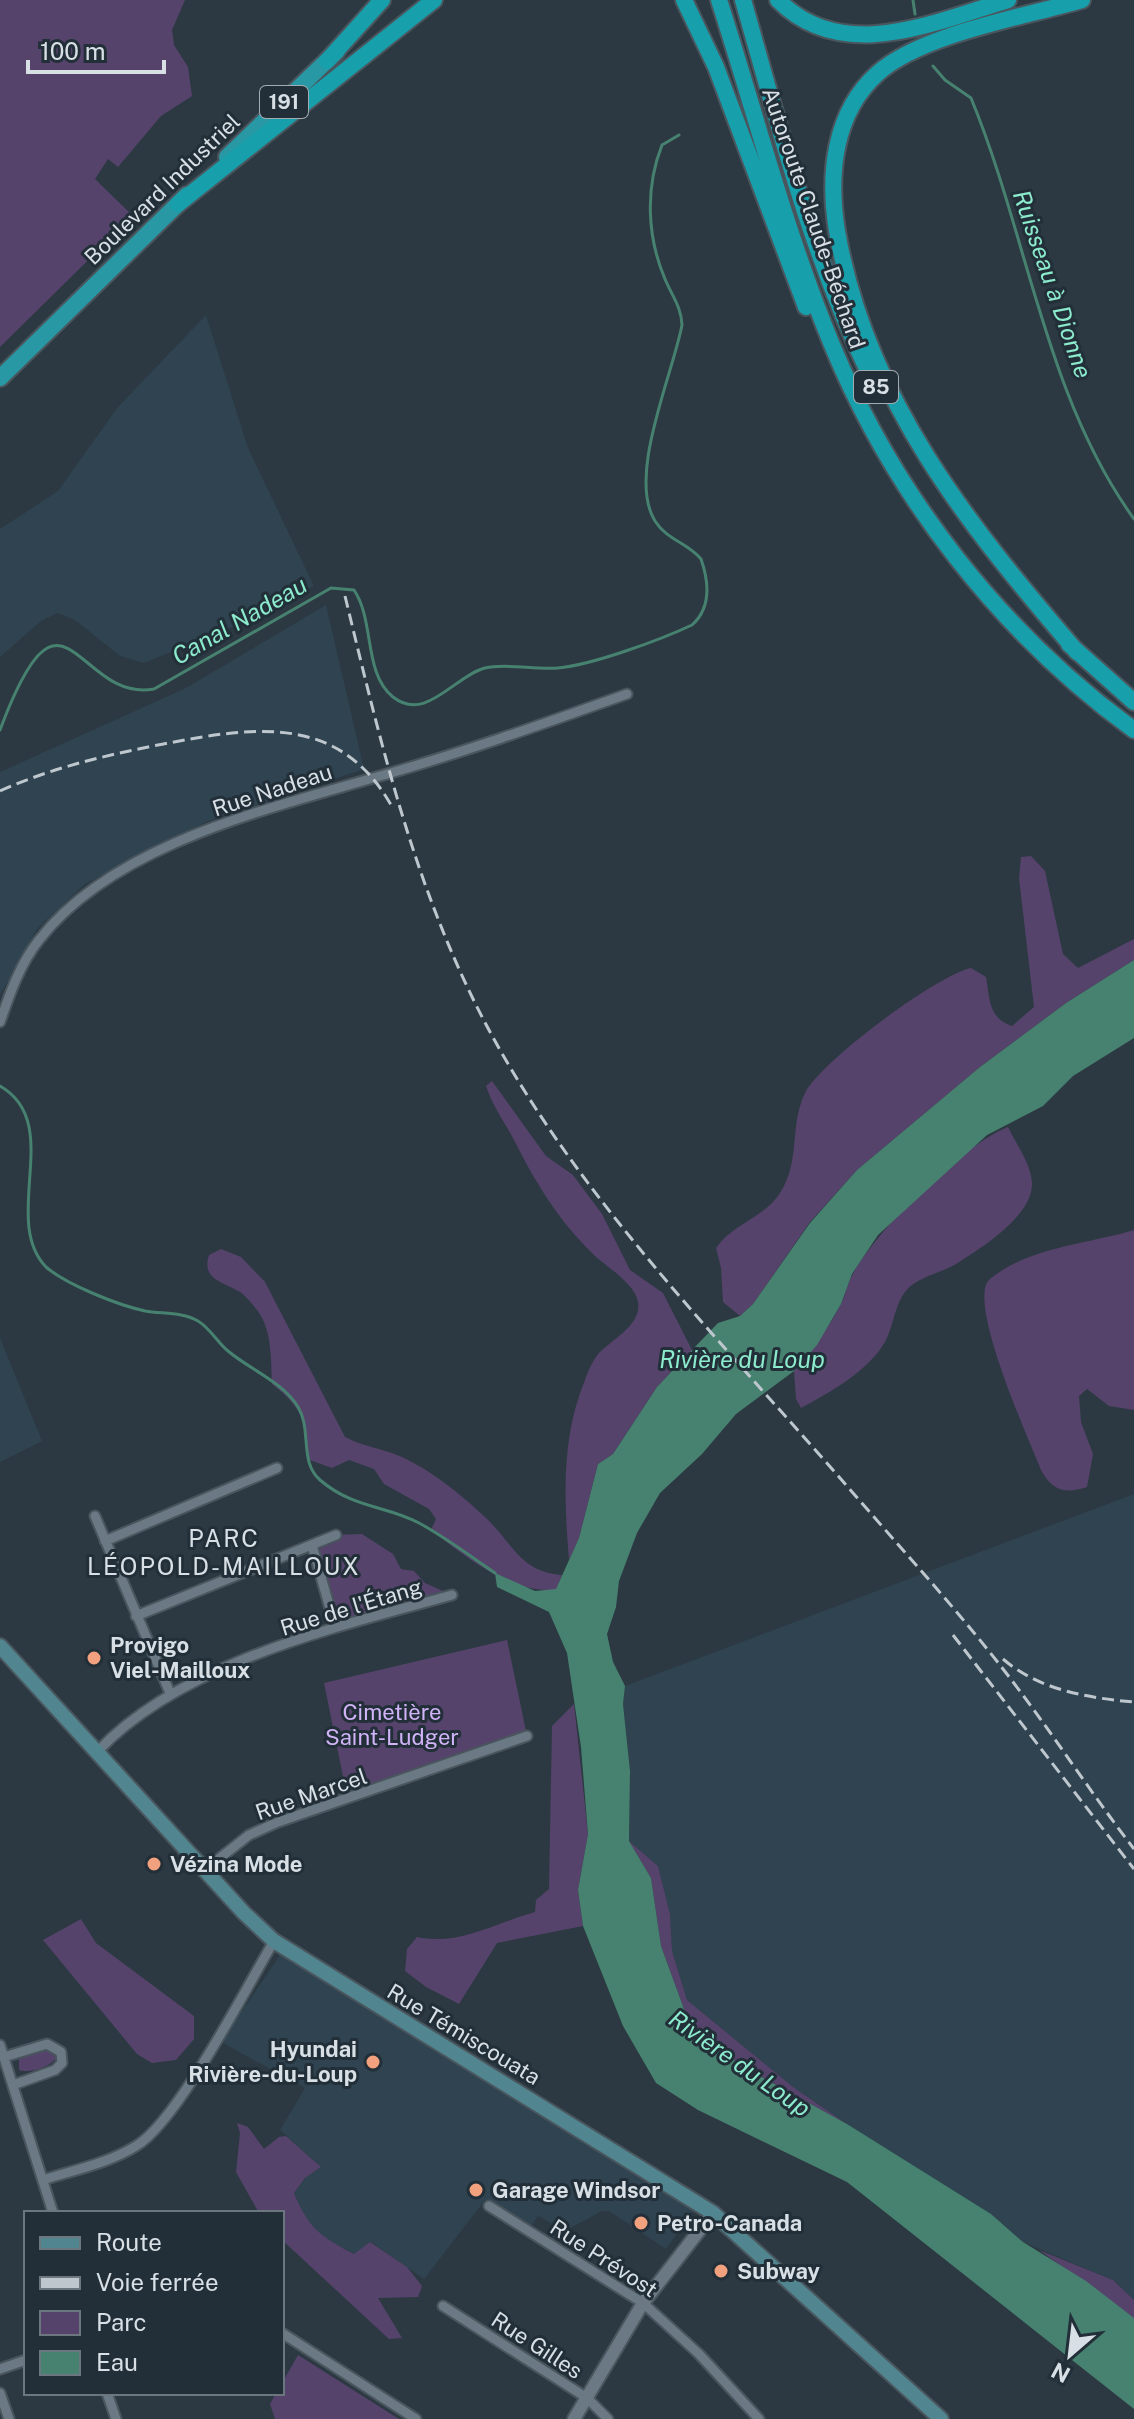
<svg xmlns="http://www.w3.org/2000/svg" width="1134" height="2419" font-family="'Public Sans',sans-serif">
<rect width="100%" height="100%" fill="#2c3942"/>
<path fill="#2f4350" d="M206,315L248,448L314,586L230,628L144,663L120,656L75,620L57,613L41,621L0,657V529L58,491L117,408Z
M326,605L364,769L208,821L85,884L37,929L0,995V772L186,688Z
M0,1338L42,1441L0,1462Z
M1134,1494V2300L1113,2280L1023,2242L991,2214L847,2124L793,2087L687,2000L672,1951L670,1914L658,1866L629,1841L630,1771L623,1704L625,1686Z
M280,1955L622,2164L693,2211L666,2249L609,2211H602L565,2231L538,2216L530,2228L485,2200L424,2279L371,2242L355,2254L319,2236L305,2218L294,2193L305,2178L321,2167L280,2130L305,2088L221,2042Z"/>
<path fill="#55436b" d="M0,0H185L172,30L174,45L188,67L192,96L161,116L118,167L108,159L95,179L133,216L0,347Z
M1031,856L1045,871L1063,954L1078,968L1134,939V960L1066,1003L980,1067L857,1170L810,1222L753,1304L740,1316L723,1302L721,1268L716,1248C732,1224 764,1218 780,1193C801,1161 789,1126 805,1093C820,1062 937,975 971,968L986,977C990,999 988,1018 1012,1026L1034,1007L1019,878L1021,857Z
M492,1081L546,1156L573,1175L602,1214L630,1270L663,1293L692,1350L657,1387L613,1454L598,1464L579,1538L569,1560C564,1498 561,1438 585,1380C588,1371 593,1360 599,1353C612,1339 642,1325 638,1302C635,1283 606,1267 593,1254C559,1221 535,1182 514,1140C504,1121 493,1107 486,1086Z
M1008,1127C1016,1144 1031,1163 1032,1183C1033,1216 981,1248 956,1264C942,1272 924,1276 912,1285C895,1298 895,1322 886,1340C870,1370 831,1392 801,1408L796,1399L794,1371C812,1351 827,1330 840,1306C846,1295 847,1283 854,1272C878,1229 962,1145 1008,1127Z
M1134,1230V1410L1109,1406L1087,1389L1079,1396L1081,1422L1093,1454L1087,1487C1065,1494 1052,1491 1041,1470C1030,1442 965,1299 990,1279C1029,1247 1088,1244 1134,1230Z
M221,1249L241,1257L265,1282L345,1437C362,1446 379,1448 397,1455C429,1468 462,1495 487,1519C513,1544 521,1572 562,1575L556,1590C509,1593 466,1557 431,1530L436,1519L429,1509L384,1484L374,1469L349,1460L332,1468L307,1459C306,1421 303,1408 272,1384C271,1362 272,1335 261,1316C257,1309 246,1296 240,1292C224,1282 201,1280 209,1255Z
M362,1534L393,1554L401,1569L414,1571L425,1583L452,1595L335,1626L312,1545L336,1535Z
M507,1640L527,1736L348,1801L324,1683Z
M574,1704L588,1834L578,1890L583,1926L497,1943L459,2004L426,1987L405,1971L407,1949L417,1937C459,1946 495,1923 535,1912L536,1900L549,1889L552,1726Z
M629,1841L658,1866L670,1914L672,1951L687,2000L793,2087L847,2124L747,2069L716,2047L688,2020L661,1946L651,1878Z
M81,1919L96,1943L194,2016V2039L176,2060L152,2063L137,2054L43,1940Z
M48,2050L57,2057C51,2067 29,2074 19,2070V2059Z
M237,2123L248,2127L264,2149L279,2137L286,2136L321,2167L305,2178L294,2193C309,2229 320,2236 354,2254L370,2242L407,2267L422,2286L418,2297L378,2298L402,2338L389,2339L282,2240V2213H259L236,2172L240,2133Z
M1039,2250L1113,2280L1134,2300V2318Z
M298,2355L399,2419H275L270,2404L276,2393H282V2383Z"/>
<path fill="#478270" d="M1134,960V1038L1073,1076L1043,1106L987,1135L878,1235L852,1274L841,1304L817,1345L794,1371L736,1414L702,1454L660,1493L637,1533L619,1581L616,1607L607,1634L613,1662L625,1686L623,1704L630,1771L629,1841L651,1878L661,1946L688,2020L716,2047L747,2069L847,2124L991,2214L1023,2242L1086,2281L1134,2318V2409L847,2182L698,2110L656,2083L623,2026L583,1926L578,1890L588,1834L581,1747L567,1653L549,1612L497,1587L495,1573L535,1591L556,1589L579,1538L598,1464L613,1454L657,1387L692,1350L718,1323L740,1316L753,1304L810,1223L857,1170L980,1067L1066,1003Z"/>
<g fill="none" stroke-linecap="round" stroke-linejoin="round">
<path stroke="#478270" stroke-width="3" d="M913,0L915,14
M933,66L945,80L971,98C1028,236 1045,396 1134,519
M0,730C64,559 76,703 154,689L331,588L354,590C375,621 363,673 393,697C426,723 454,676 485,668C507,663 534,670 558,668C592,665 660,640 692,625C711,608 709,582 701,559C688,543 667,540 655,521C627,476 672,377 682,325C681,306 672,296 665,279C647,237 645,188 662,145L679,135
M0,1086C65,1123 0,1219 46,1267C67,1285 118,1305 145,1311C162,1314 183,1312 198,1321C210,1328 218,1343 228,1351C249,1369 283,1382 298,1407C312,1430 299,1462 320,1480C354,1509 385,1505 419,1523C445,1537 470,1556 495,1573"/>
<defs>
<path id="minor" d="M0,1022C10,993 20,964 39,940C113,845 264,810 373,778C459,754 543,724 627,694
M95,1516L170,1693
M105,1541L277,1468
M312,1545L335,1626
M136,1616L336,1535
M98,1751C182,1662 337,1627 452,1595
M206,1869L249,1835L278,1822L527,1736
M0,2045L53,2213
M4,2057L47,2044L61,2052L62,2063L55,2070L13,2085
M43,2180C74,2170 109,2163 136,2146C178,2121 246,1988 274,1941
M489,2206L643,2303L699,2354L759,2419
M443,2306L587,2398L608,2419
M282,2333L416,2419
M0,2369L26,2360
M0,2393L9,2419
M107,2393L116,2419"/>
<path id="tertiary" d="M574,2419L643,2303L713,2213"/>
<path id="secondary" d="M0,1646L244,1913L274,1941L713,2213L941,2419"/>
<path id="trunk" d="M227,157L337,51
M0,378L187,195"/>
<path id="motorway" d="M684,0L716,67L806,307
M719,0C756,115 786,234 832,345C895,497 1001,633 1134,730
M743,0C779,126 811,254 869,373
M778,0C842,65 934,22 1008,0
M327,61L382,0
M178,204L434,0
M1069,644L1134,702
M1077,652C969,526 866,399 837,231C828,176 833,113 878,73C922,34 1024,17 1082,0"/>
</defs>
<use href="#minor" stroke="#4a565e" stroke-width="13"/>
<use href="#tertiary" stroke="#4a565e" stroke-width="16"/>
<use href="#secondary" stroke="#4a565e" stroke-width="18"/>
<use href="#trunk" stroke="#4a565e" stroke-width="20"/>
<use href="#motorway" stroke="#4a565e" stroke-width="20"/>
<use href="#minor" stroke="#6a7983" stroke-width="9"/>
<use href="#tertiary" stroke="#6a7983" stroke-width="12"/>
<use href="#secondary" stroke="#51858f" stroke-width="14"/>
<use href="#trunk" stroke="#2898a4" stroke-width="16"/>
<use href="#motorway" stroke="#17a0ac" stroke-width="16"/>
<path stroke="#bec7cd" stroke-width="3" stroke-dasharray="12 6" stroke-linecap="butt" d="M345,596C379,736 411,874 476,1005C568,1189 720,1339 853,1493C906,1554 961,1614 1010,1678C1053,1734 1091,1793 1134,1849
M0,791C51,768 103,756 158,745C247,728 337,710 391,805
M953,1635L1134,1869
M1003,1659C1039,1690 1088,1698 1134,1702"/>
</g>
<g fill="#f2a17e" stroke="#222f38" stroke-width="3">
<circle cx="94" cy="1658" r="8"/>
<circle cx="154" cy="1864" r="8"/>
<circle cx="373" cy="2062" r="8"/>
<circle cx="476" cy="2190" r="8"/>
<circle cx="641" cy="2223" r="8"/>
<circle cx="721" cy="2271" r="8"/>
</g>
<g text-anchor="middle" dominant-baseline="central" stroke-width="6" stroke-linejoin="round" paint-order="stroke">
<g fill="#222f38" stroke="#a1abb2" stroke-width="2">
<rect x="260" y="86" width="48" height="32" rx="6"/>
<rect x="854" y="371" width="44" height="32" rx="6"/>
</g>
<g font-size="20" font-weight="bold" fill="#d8e0e6">
<text x="284" y="102">191</text>
<text x="876" y="387">85</text>
</g>
<g font-size="22" fill="#d8e0e6" stroke="#222f38">
<text transform="translate(162 189) rotate(-44)">Boulevard Industriel</text>
<text transform="translate(814 218) rotate(71)">Autoroute Claude-Béchard</text>
<text transform="translate(272 790) rotate(-18)">Rue Nadeau</text>
<text transform="translate(351 1607) rotate(-17)">Rue de l'Étang</text>
<text transform="translate(311 1794) rotate(-19)">Rue Marcel</text>
<text transform="translate(464 2034) rotate(31)">Rue Témiscouata</text>
<text transform="translate(604 2258) rotate(33)">Rue Prévost</text>
<text transform="translate(537 2345) rotate(33)">Rue Gilles</text>
</g>
<g font-size="22" font-weight="bold" fill="#d8e0e6" stroke="#222f38" text-anchor="start">
<text x="110" y="1645">Provigo<tspan x="110" dy="25">Viel-Mailloux</tspan></text>
<text x="170" y="1864">Vézina Mode</text>
<text x="357" y="2049" text-anchor="end">Hyundai<tspan x="357" dy="25">Rivière-du-Loup</tspan></text>
<text x="492" y="2190">Garage Windsor</text>
<text x="657" y="2223">Petro-Canada</text>
<text x="737" y="2271">Subway</text>
</g>
<g font-size="22" fill="#d1b3f7" stroke="#222f38">
<text x="392" y="1712">Cimetière<tspan x="392" dy="25">Saint-Ludger</tspan></text>
</g>
<g font-size="24" font-style="italic" fill="#8ceacd" stroke="#222f38">
<text transform="translate(1053 284) rotate(71)">Ruisseau à Dionne</text>
<text transform="translate(239 620) rotate(-30)">Canal Nadeau</text>
<text x="742" y="1359">Rivière du Loup</text>
<text transform="translate(740 2063) rotate(35)">Rivière du Loup</text>
</g>
<g font-size="24" letter-spacing="2" fill="#d8e0e6" stroke="#222f38">
<text x="224" y="1538">PARC<tspan x="224" dy="28">LÉOPOLD-MAILLOUX</tspan></text>
</g>
</g>
<rect x="24" y="2211" width="260" height="184" fill="#222f38" stroke="#6b767e" stroke-width="2"/>
<rect x="40" y="2237" width="40" height="12" fill="#51858f" stroke="#6b767e" stroke-width="2"/>
<text x="96" y="2251" font-size="24" fill="#d8e0e6">Route</text>
<rect x="40" y="2277" width="40" height="12" fill="#bec7cd" stroke="#6b767e" stroke-width="2"/>
<text x="96" y="2291" font-size="24" fill="#d8e0e6">Voie ferrée</text>
<rect x="40" y="2311" width="40" height="24" fill="#55436b" stroke="#6b767e" stroke-width="2"/>
<text x="96" y="2331" font-size="24" fill="#d8e0e6">Parc</text>
<rect x="40" y="2351" width="40" height="24" fill="#478270" stroke="#6b767e" stroke-width="2"/>
<text x="96" y="2371" font-size="24" fill="#d8e0e6">Eau</text>
<g transform="translate(1070 2355) rotate(208)" stroke="#222f38" stroke-width="6" paint-order="stroke">
<path d="M0-6L14 30L0 20L-14 30Z" fill="#d8e0e6"/>
<text y="-12" font-size="22" font-weight="bold" text-anchor="middle" fill="#d8e0e6">N</text>
</g>
<path d="M28 60v12h136v-12" fill="none" stroke="#d8e0e6" stroke-width="4"/>
<text x="40" y="60" font-size="24" fill="#d8e0e6" stroke="#222f38" stroke-width="6" paint-order="stroke">100 m</text>
</svg>
